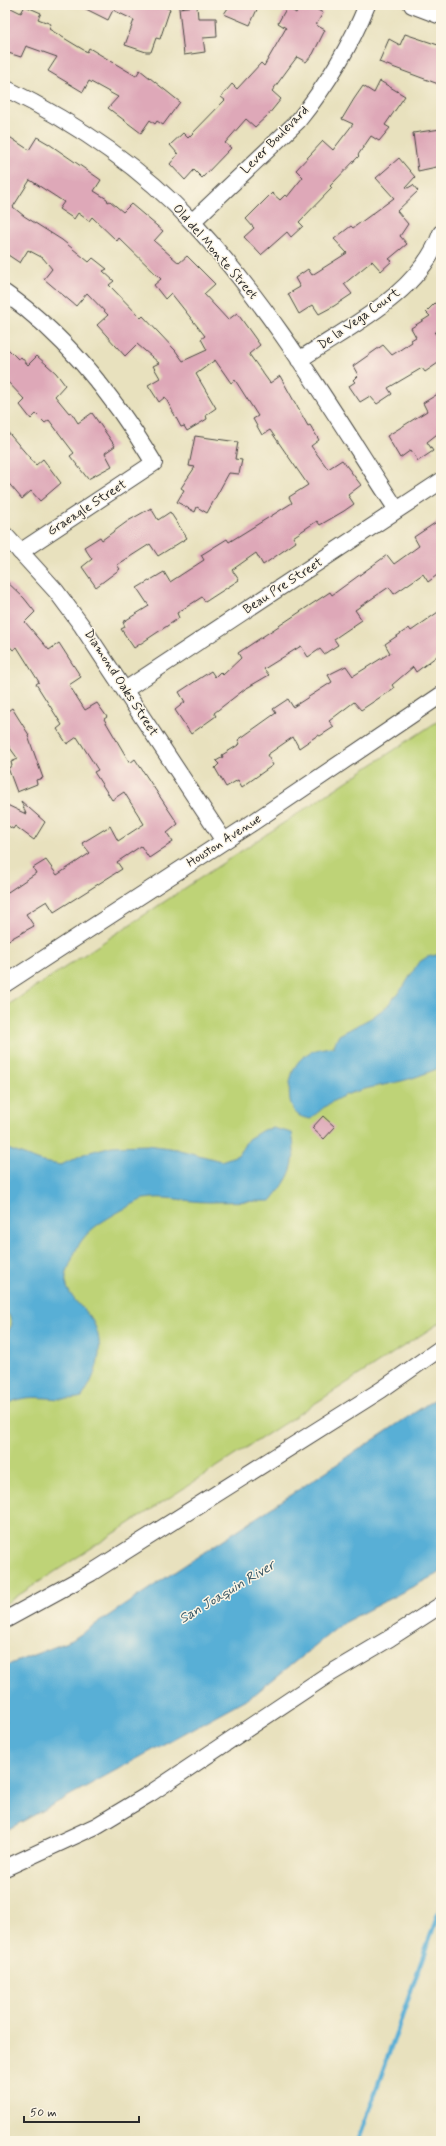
<svg xmlns="http://www.w3.org/2000/svg" width="446" height="2146" font-family="Mynerve,sans-serif">
<rect width="100%" height="100%" fill="#fcf5e5"/>
<filter id="ink" filterUnits="userSpaceOnUse"><feTurbulence type="fractalNoise" baseFrequency=".025" numOctaves="2"/><feDisplacementMap in="SourceGraphic" scale="8" xChannelSelector="R" yChannelSelector="G"/><feConvolveMatrix kernelMatrix="1 2 1 2 8 2 1 2 1" color-interpolation-filters="sRGB"/></filter>
<filter id="wash" filterUnits="userSpaceOnUse"><feTurbulence type="fractalNoise" baseFrequency=".012" numOctaves="4" result="noise"/><feDisplacementMap in="SourceGraphic" scale="16" xChannelSelector="R" yChannelSelector="G"/><feGaussianBlur stdDeviation="0.9" result="paint"/><feColorMatrix in="noise" values="0 0 0 0 0 0 0 0 0 0 0 0 0 0 0 0 0 1.4 0 .05"/><feComposite in="paint" operator="in"/></filter>
<g filter="url(#wash)">
<rect width="100%" height="100%" fill="#e8e1be"/>
<path fill="#bed377" stroke="#747f51" d="M441,719V1322L5,1604V1007Z"/>
<path fill="#59afd6" stroke="#426d80" d="M441,954V1067C431,1071 420,1076 409,1079C370,1090 342,1087 311,1119C305,1118 299,1117 295,1112C285,1100 289,1071 300,1060C309,1050 321,1048 333,1047L339,1035L371,1018L386,1007L404,986L418,963L427,957Z
M273,1128L292,1133C298,1164 290,1178 271,1201C250,1201 229,1202 208,1202C187,1202 165,1195 144,1199C137,1201 129,1207 122,1210C96,1225 81,1233 71,1262C68,1268 65,1276 66,1283C69,1298 84,1308 92,1320C107,1345 97,1375 82,1397C57,1404 28,1389 5,1406V1339L12,1324L9,1315L5,1313V1148L43,1162L61,1165L86,1153L112,1146L148,1145L176,1149L221,1161L238,1155L248,1139L263,1130Z
M441,1395V1572L343,1623L255,1694L5,1831V1666L72,1640Z"/>
<g fill="none" stroke-linecap="round" stroke-linejoin="round">
<path stroke="#59afd6" stroke-width="4.5" d="M358,2141L441,1906"/>
</g>
<g id="blocks">
<path fill="#dea8b8" fill-rule="evenodd" d="M5,5L21,13L25,6L41,13L38,19L51,24L49,29L87,52L89,48L136,76L140,70L180,102L163,125L157,121L155,124L150,120L141,133L108,108L118,97L89,81L83,92L48,71L57,57L26,46L21,57L5,52Z
M78,5H158L170,9L160,39L156,38L151,52H146L125,45L134,20L113,10L108,20Z
M230,5H259L250,25L224,14Z
M300,5H309L323,13L316,25L325,30L313,54L306,62L297,57L288,69L272,91L281,99L268,115L255,127L246,119L225,143L231,148L202,178L194,170L185,180L170,164L178,154L170,145L183,133L188,138L225,100L221,97L232,84L237,89L261,63L264,66L286,28L278,23L287,7L296,13Z
M197,6L198,18H216L217,37L203,38L205,52L184,55L179,8Z
M405,34L441,46V85L379,62L389,39L400,45Z
M380,81L405,96L385,125L390,128L379,141L371,136L358,155L359,156L330,186L332,188L299,222L303,226L291,237L287,232L261,255L244,237L254,228L246,219L272,193L280,200L285,195L287,197L303,177L296,170L323,141L333,150L353,124L342,119L354,99L363,86L374,93Z
M441,129V166L418,171L413,133Z
M5,134L29,150L37,137L49,144L101,180L94,191L107,199L108,202L110,201L123,212L131,204L163,231L154,241L179,263L187,256L215,284L204,294L228,320L237,313L260,345L249,354L270,383L280,376L308,426L310,425L319,440L311,446L328,469L342,460L361,485L348,495L354,504L344,511L320,525L317,521L293,537L296,542L263,565L256,553L232,570L239,580L205,602L202,597L177,613L179,618L134,648L121,629L125,627L123,622L149,606L137,588L164,572L170,582L204,560L201,555L227,539L229,542L292,503L289,497L308,485L270,430L262,435L253,419L258,416L235,380L231,383L215,360L196,374L216,408L206,415L207,419L187,431L184,426L181,427L165,397L159,402L148,385L160,378L153,366L159,363L137,344L125,356L97,325L108,315L87,293L76,306L44,279L52,269L43,258L28,250L20,263L5,253ZM30,180L64,202L59,209L74,219L78,213L89,221L92,217L117,241L119,238L161,279L154,285L165,299L171,293L205,336L201,339L207,350L183,361L175,350L143,316L141,318L109,285L114,281L103,271L107,269L93,258L89,262L62,240L24,216L13,207Z
M399,158L415,177L406,187L408,188L413,185L418,191L397,211L408,224L400,236L407,244L389,259L392,261L381,271L372,261L344,284L352,294L334,306L319,314L313,305L299,314L288,294L300,287L295,278L308,269L312,275L347,253L334,239L351,226L353,228L394,198L376,178Z
M441,297V326L435,333L441,342V361L425,372L422,368L388,388L392,394L377,404L370,396L360,402L349,386L355,382L353,380L358,375L353,366L383,345L392,355L412,342L411,340L416,337L411,328L430,316L426,312Z
M5,346L18,359L21,357L28,365L37,356L56,373L65,385L55,396L69,413L71,412L78,423L92,413L115,446L105,453L112,466L88,479L70,456L74,453L49,420L45,423L36,414L31,419L20,405L25,400L5,379Z
M441,392V431L427,442L433,451L418,461L411,450L400,458L387,436L427,411L423,403Z
M5,429L36,465L43,459L61,483L40,501L31,491L22,499L5,479Z
M195,436L238,442L235,459L242,460L239,474L229,473L207,513L197,507L195,512L177,502L184,490L181,488L195,467L189,466Z
M151,508L158,520L170,512L187,538L158,556L150,544L117,565L120,569L96,587L82,567L92,559L84,547L100,537L102,540L128,521Z
M441,519V572L428,582L423,574L394,594L389,587L355,610L362,620L334,639L338,645L324,654L320,649L308,657L301,646L264,669L269,675L245,689L214,713L216,716L191,734L175,710L185,702L179,692L211,671L215,677L220,672L223,675L241,658L238,653L330,592L332,595L387,555L394,564L419,546L414,537Z
M5,580L24,598L35,612L25,622L49,650L59,643L81,677L69,685L85,710L97,703L107,717L104,719L130,763L135,759L178,824L167,833L173,842L149,858L141,846L117,862L122,869L54,912L47,901L26,914L34,926L5,942V894L36,873L33,868L46,860L57,875L90,853L82,843L110,826L118,841L144,824L124,792L112,800L94,772L98,770L77,737L67,744L57,729L62,725L36,684L39,682L17,647L13,650L5,641Z
M441,610V653L416,672L413,667L392,685L394,688L361,710L354,702L329,721L334,727L320,736L318,735L299,748L293,737L267,755L273,765L242,787L238,780L226,787L215,768L219,764L216,761L223,757L222,755L240,744L238,740L276,713L273,709L288,699L293,707L332,682L328,675L346,666L353,676L390,653L385,644L409,628L411,631Z
M12,708L29,735L28,736L43,778L36,780L37,784L17,792L8,768L12,766L11,762L18,759L5,741V713Z
M21,801L45,822L34,840L15,826L13,829L5,824V804L26,814Z
M323,1116L335,1127L324,1139L312,1128Z"/>
</g>
</g>
<g filter="url(#ink)">
<use href="#blocks" fill-opacity="0" stroke="#474641" stroke-width="1"/>
<g fill="none" stroke-linecap="round" stroke-linejoin="round">
<defs>
<path id="minor" d="M412,5L441,16
M5,88C74,122 140,166 193,223C273,309 333,412 397,510
M192,222L298,121C326,86 350,47 367,5
M5,293C68,337 115,398 154,463L20,552
M299,360C350,326 419,294 441,233
M5,535L56,591L82,626L224,841
M125,690L441,481
M5,984L255,821L441,695
M5,1620L91,1573L381,1390L441,1348
M5,1868L96,1826L151,1793L326,1676L390,1638L441,1605"/>
</defs>
<use href="#minor" stroke="#474641" stroke-width="18"/>
<use href="#minor" stroke="#fff" stroke-width="16"/>
</g>
</g>
<g text-anchor="middle" dominant-baseline="central" stroke-width="3" stroke-linejoin="round" paint-order="stroke">
<g font-size="13" fill="#2b2b2b" stroke="#fcf5e5">
<text transform="translate(275 140) rotate(-45)">Lever Boulevard</text>
<text transform="translate(215 252) rotate(49)">Old del Monte Street</text>
<text transform="translate(359 319) rotate(-35)">De la Vega Court</text>
<text transform="translate(87 508) rotate(-33)">Graeagle Street</text>
<text transform="translate(283 586) rotate(-33)">Beau Pre Street</text>
<text transform="translate(121 683) rotate(57)">Diamond Oaks Street</text>
<text transform="translate(224 841) rotate(-33)">Houston Avenue</text>
</g>
<g font-size="14" font-style="italic" fill="#3b5967" stroke="#fcf5e5">
<text transform="translate(227 1592) rotate(-31)">San Joaquin River</text>
</g>
</g>
<rect width="446" height="2146" fill="none" stroke="#fcf5e5" stroke-width="20"/>
<path d="M24 2116v6h115v-6" fill="none" stroke="#2b2b2b" stroke-width="2"/>
<text x="30" y="2116" font-size="12" fill="#2b2b2b" stroke="#fcf5e5" stroke-width="3" paint-order="stroke">50 m</text>
</svg>
